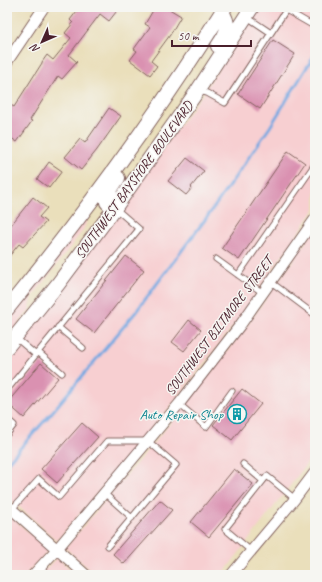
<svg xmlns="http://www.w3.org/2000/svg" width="322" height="582" font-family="Caveat,sans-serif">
<rect width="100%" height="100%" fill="#f6f6f2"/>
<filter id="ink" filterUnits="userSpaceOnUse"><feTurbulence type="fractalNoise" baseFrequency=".025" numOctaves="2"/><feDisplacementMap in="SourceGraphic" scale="8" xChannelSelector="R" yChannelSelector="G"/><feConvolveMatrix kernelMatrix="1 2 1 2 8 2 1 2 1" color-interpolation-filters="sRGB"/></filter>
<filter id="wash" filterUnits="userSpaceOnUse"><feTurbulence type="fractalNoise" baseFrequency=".012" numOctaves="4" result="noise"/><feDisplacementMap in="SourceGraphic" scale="16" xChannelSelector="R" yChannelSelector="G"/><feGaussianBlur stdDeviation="0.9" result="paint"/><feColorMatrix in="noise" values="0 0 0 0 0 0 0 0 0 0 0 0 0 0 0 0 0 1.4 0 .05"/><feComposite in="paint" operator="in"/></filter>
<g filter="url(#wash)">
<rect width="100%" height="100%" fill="#eadfbb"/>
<path fill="#f7cfd1" d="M259,7H315V209L237,321L175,401L57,541L7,496V355L37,319H39L40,315L201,96L204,95V91Z
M86,217L87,221L83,230L33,296L29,311L7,338V320Z
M315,229V453L222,575H96L65,548L183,408L246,327Z
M7,513L49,550L25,575H7Z
M57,557L77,575H40Z"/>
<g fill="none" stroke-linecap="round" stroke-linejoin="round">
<path stroke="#76a8e1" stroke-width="3" d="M7,463L48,417L135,313L210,213L270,127L315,54"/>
</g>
<g id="blocks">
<path fill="#da91b1" d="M80,7H120L109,21L100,14L69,55L77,62L62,79L58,76L30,120L32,121L17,142L7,135V111L11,105L14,107L42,63V62L47,55L53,60L71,38L65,33L73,23L70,20Z
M155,7H166L181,16L170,35L151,61L157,66L150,75L130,60L137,51L134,49L150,27L145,24Z
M273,40L295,54L260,109L238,94Z
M109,108L121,116L97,150L81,170L65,157L80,139L85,143Z
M288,151L305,163L239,260L222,248Z
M187,158L204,171L191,187L192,188L186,195L168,181Z
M49,162L62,171L49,188L37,179Z
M33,197L47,208L39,217L46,222L23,247L19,244L7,259V230Z
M126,256L144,270L94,333L76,319Z
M189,320L201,330L184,351L172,342Z
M41,363L58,378L24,418L7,403Z
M242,389L261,404L232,440L213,425Z
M82,423L98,437L57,483L41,469Z
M234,469L253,484L209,537L191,522Z
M160,500L172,510L124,564L113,554Z"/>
</g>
</g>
<g filter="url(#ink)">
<use href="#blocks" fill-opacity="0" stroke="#82625d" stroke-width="1"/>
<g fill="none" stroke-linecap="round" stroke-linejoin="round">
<defs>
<path id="lane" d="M286,10L312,25
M271,33L288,7
M199,91L207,93L225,103L271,33L247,17
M216,259L263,293
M238,275L315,164
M271,282L315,315
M58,327L83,348
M15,337L36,355
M38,352L62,373
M7,390L139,229L116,209
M179,404L206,427L232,391
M7,419L14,425L7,434
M243,464L263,481
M104,493L132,518
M12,509L39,479L59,497L107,441H148L176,465L108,546
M251,551L225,529L267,476L295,499"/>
<path id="street" d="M7,62L44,7
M7,505L86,575
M33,575L57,549L179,404L241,324L315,219
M231,575L294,500L315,472"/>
<path id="secondary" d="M218,46C227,33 231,26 222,12
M114,209L107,202C106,193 113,186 118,178
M7,309C85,213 159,112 225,7
M7,347L58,284L114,209L198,90L252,7"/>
</defs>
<use href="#lane" stroke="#82625d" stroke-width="7"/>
<use href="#street" stroke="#82625d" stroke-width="12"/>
<use href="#secondary" stroke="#82625d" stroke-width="16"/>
<use href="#lane" stroke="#fff" stroke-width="5"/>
<use href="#street" stroke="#fff" stroke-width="10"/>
<use href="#secondary" stroke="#fff" stroke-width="14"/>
</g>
</g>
<defs>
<symbol id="building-ring" viewBox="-11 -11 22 22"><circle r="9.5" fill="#f6f6f2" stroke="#0f9aa8" stroke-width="1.5"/><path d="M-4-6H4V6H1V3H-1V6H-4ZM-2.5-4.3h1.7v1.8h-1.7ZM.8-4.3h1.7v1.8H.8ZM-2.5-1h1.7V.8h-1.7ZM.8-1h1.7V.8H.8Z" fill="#0f9aa8"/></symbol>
</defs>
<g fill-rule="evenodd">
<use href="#building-ring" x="226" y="403" width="22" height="22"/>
</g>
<g text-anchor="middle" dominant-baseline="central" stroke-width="3" stroke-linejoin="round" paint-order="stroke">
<g font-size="14" fill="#4a1f2b" stroke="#f6f6f2">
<text transform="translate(134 180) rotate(-54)">SOUTHWEST BAYSHORE BOULEVARD</text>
<text transform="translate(219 326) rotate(-53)">SOUTHWEST BILTMORE STREET</text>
</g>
<g font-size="14" fill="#0d838f" stroke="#f6f6f2" text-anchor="end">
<text x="223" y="414">Auto Repair Shop</text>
</g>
</g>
<rect width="322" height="582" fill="none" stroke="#f6f6f2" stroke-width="24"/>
<g transform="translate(42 42) rotate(225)" stroke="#f6f6f2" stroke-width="3" paint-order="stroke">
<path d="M0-3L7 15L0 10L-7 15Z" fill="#4a1f2b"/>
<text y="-6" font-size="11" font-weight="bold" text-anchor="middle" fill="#4a1f2b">N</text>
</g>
<path d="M172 40v6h79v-6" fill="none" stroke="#4a1f2b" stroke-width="2"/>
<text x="178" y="40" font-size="12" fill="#4a1f2b" stroke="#f6f6f2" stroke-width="3" paint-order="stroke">50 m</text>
</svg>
